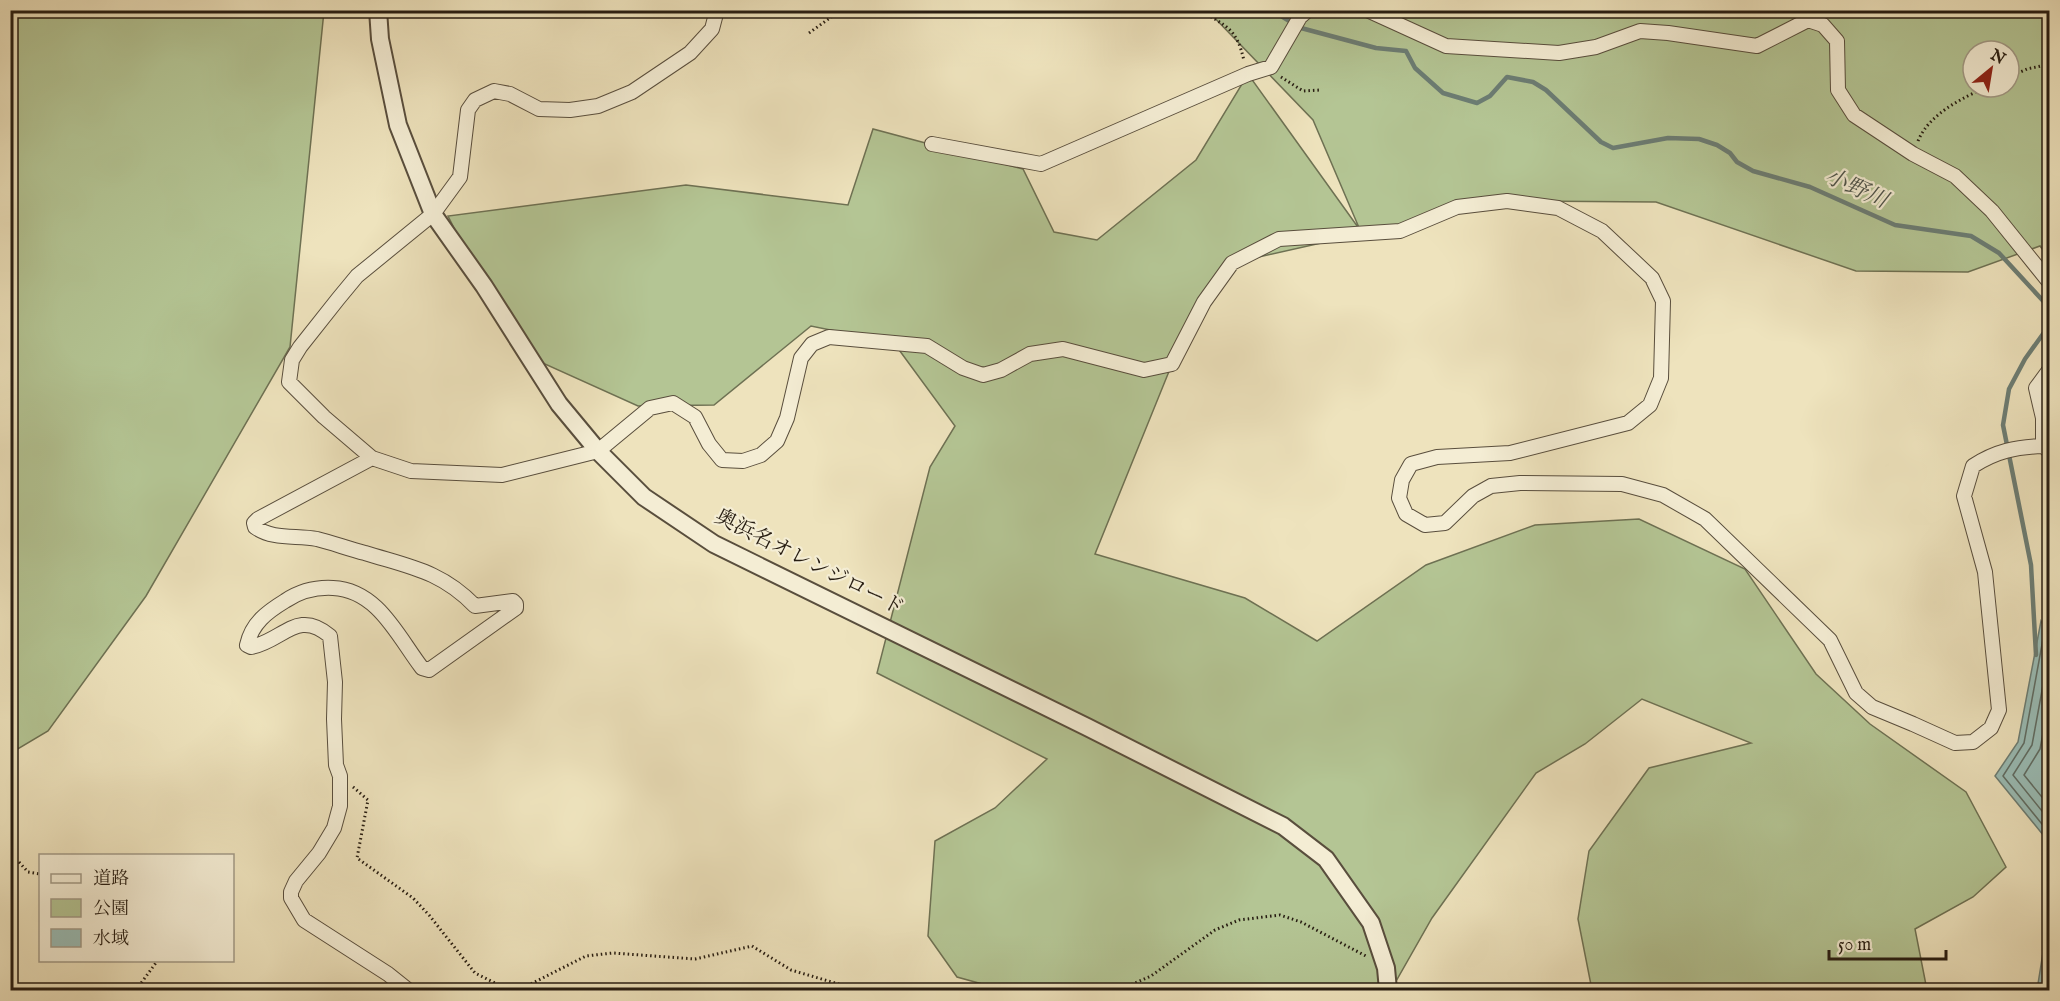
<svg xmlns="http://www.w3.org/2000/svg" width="2060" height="1001" font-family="'IM FELL English','Noto Serif JP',serif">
<rect width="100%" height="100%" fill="#eee3bd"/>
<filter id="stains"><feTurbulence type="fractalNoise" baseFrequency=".00333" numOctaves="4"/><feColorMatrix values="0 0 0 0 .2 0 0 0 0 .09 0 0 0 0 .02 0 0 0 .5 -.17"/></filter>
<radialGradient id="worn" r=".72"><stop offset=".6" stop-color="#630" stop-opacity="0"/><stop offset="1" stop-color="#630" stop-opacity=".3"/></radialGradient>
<path fill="#b4c594" stroke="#6e7153" stroke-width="1.5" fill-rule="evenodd" d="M10,11H324L290,347L146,596L48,731L11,753Z
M1208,11H2049V258L2040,246L1968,272L1856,271L1656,202L1508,201L1232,263L1172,364L1095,554L1245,598L1317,641L1426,565L1535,525L1639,519L1745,569L1816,674L1870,724L1966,792L2006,867L1973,897L1915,929L1927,990H1592L1578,919L1589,851L1649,768L1751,743L1642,699L1585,744L1536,773L1432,918L1391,990H1004L957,977L928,936L935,841L995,808L1047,759L877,673L930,467L955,426L894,343L811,326L714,405L638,406L516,351L448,216L686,185L848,205L873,129L1023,169L1054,232L1097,240L1196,160L1248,74L1360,230L1313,120ZM1973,51H2009V87H1973Z"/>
<path fill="#9abdb6" stroke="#6c7d74" stroke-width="1.5" d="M2041,621L2050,635L2049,855L2044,836L1995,776L2018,742Z
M2049,915V990H2037Z"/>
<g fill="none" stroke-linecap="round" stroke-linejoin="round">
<path stroke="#606d64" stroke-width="1.5" d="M2050,637L2043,639L2024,743L2003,776L2050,834
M2050,647L2032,745L2013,775L2050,821
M2050,697L2040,749L2024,775L2050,807"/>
<path stroke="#6c7d74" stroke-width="4.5" d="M1271,10L1301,28L1376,48L1406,51L1415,68L1443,93L1477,103L1490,96L1507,77L1533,82L1546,90L1601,142L1613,148L1668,138L1699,139L1717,145L1730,153L1737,162L1753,171L1810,187L1895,225L1971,236L1999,253L2046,304L2049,315L2048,327L2025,359L2009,389L2003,425L2031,565L2036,655"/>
<defs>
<path id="minor" d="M717,10L712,29L690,53L632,92L598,106L570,110L539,109L510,94L494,91L475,100L468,110L460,177L433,214L357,276L338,299L300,347L292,360L289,382L324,417L372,458L411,471L502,475L598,451L650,408L673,403L695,417L709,444L722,460L743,461L761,455L777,441L787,418L801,358L812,344L829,337L927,346L963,368L983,375L1001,370L1030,354L1063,349L1144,370L1172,364L1204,302L1232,263L1279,239L1400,231L1457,207L1507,201L1558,208L1602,231L1652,278L1663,301L1661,378L1650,405L1628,423L1510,453L1437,457L1411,464L1402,480L1399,498L1406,514L1425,525L1445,523L1473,496L1491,486L1520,483L1622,484L1663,495L1705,519L1830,640L1856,693L1872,707L1913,724L1955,743L1973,742L1991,728L1999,710L1985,572L1964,496L1973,466C1996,451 2016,447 2043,446L2050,452
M1367,10L1446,46L1559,53L1596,47L1640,31L1668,33L1757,46L1808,20L1823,25L1837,41L1838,90L1854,115L1913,154L1955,176L1992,211L2050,283
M932,144L1041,164L1248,74L1271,67L1300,17L1308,10
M2043,446V418L2036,388L2050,369
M372,458L258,519L254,523L255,527C273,540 296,535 317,539C333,543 349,549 365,553C410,567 441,571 475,606L513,601L516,604V608L429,670L422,668C398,637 378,590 333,588C315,587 300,591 285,601C267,612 252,623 247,645L251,647C283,641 297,608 330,636L335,682L334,719L336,765L340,776V806L334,828L319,853L296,881L291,892V898L304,920L388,974L408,990"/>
<path id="tertiary" d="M378,10L380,39L398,125L433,214L484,286L559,404L598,451L644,497L714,544L1087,727L1283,826L1326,859L1371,923L1386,968L1388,990"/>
</defs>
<use href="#minor" stroke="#594e3d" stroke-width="16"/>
<use href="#tertiary" stroke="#594e3d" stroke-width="20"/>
<path stroke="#271d12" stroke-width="3" stroke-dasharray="1.5 3" stroke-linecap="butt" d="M1199,10C1226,26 1237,28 1244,61
M809,33L841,10
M1281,77L1303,91L1320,90
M2009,77L2027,69L2050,64
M1918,141C1929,114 1962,98 1987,87
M353,787L368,800L357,858L413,898L429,915L475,973L509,990
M10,852L28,872L40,874
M136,990L158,960
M519,990L586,956L613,953L695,959L752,946L791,970L859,990
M951,990H956
M1119,990L1151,976L1215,930L1239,920L1280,915L1301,922L1366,956"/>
<use href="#minor" stroke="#f4edd4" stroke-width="14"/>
<use href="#tertiary" stroke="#f4edd4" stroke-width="16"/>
</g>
<g text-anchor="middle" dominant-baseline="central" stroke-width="4.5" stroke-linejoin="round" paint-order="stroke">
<g font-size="21" fill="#271d12" stroke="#f4edd4">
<text transform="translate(809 563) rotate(27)">奥浜名オレンジロード</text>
</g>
<g font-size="22" font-style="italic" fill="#4f554b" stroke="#f4edd4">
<text transform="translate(1856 189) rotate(24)">小野川</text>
</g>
</g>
<rect width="2060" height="1001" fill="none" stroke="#eee3bd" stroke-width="36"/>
<rect x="12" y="12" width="2036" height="977" fill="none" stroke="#271d12" stroke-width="3"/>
<rect x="18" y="18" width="2024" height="965" fill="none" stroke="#271d12" stroke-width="1.5"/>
<rect x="39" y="854" width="195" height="108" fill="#f4edd4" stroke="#a29a86" stroke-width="1.5"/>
<rect x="51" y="874" width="30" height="9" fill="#f4edd4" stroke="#a29a86" stroke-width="1.5"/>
<text x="93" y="884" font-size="18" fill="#271d12">道路</text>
<rect x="51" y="899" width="30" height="18" fill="#b4c594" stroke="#a29a86" stroke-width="1.5"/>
<text x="93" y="914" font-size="18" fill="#271d12">公園</text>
<rect x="51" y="929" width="30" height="18" fill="#9abdb6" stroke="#a29a86" stroke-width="1.5"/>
<text x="93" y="944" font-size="18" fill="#271d12">水域</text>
<g transform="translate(1991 69) rotate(30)"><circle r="28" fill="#f4edd4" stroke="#a29a86" stroke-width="1.5"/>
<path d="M0-4.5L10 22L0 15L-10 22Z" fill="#8f2418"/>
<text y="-9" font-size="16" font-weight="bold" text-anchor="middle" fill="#271d12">N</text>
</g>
<path d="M1829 950v9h117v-9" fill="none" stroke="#271d12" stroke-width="3"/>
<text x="1838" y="950" font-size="18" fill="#271d12" stroke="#f4edd4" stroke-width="4.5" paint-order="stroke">50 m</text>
<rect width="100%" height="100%" filter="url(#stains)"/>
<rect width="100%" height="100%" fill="url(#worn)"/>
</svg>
